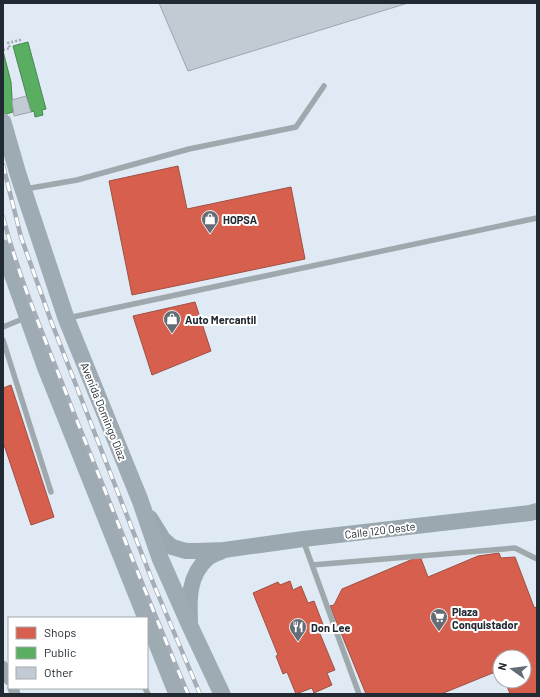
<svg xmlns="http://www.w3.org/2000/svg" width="540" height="697" font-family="Barlow,sans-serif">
<rect width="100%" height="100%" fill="#dfeaf4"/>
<path fill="#d6604d" stroke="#a05045" d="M178,166L187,209L291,187L305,259L132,295L109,181Z
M195,302L211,351L152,375L133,316Z
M11,385L54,517L31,525L3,442V388Z
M499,553L501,558L515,557L534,607L537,608V694H510L505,681H524V657H500V670L441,694H366L330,606L334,605L342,589L420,556L428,577L478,556Z
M290,581L293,590L301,586L308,603L314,601L324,627L318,629L335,670L327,673L332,685L314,693L312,688L296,694L287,672L283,674L276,656L278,655L253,593L278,582L280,585Z"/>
<path fill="#5aae61" stroke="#498653" d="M28,42L46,109L42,110L43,115L35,117L34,111L31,112L13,46Z
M3,51L11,82L13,112L3,115Z"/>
<path fill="#c2cad4" stroke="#9ea5ae" d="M159,3H408L188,71Z
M26,96L31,112L14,116L12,100Z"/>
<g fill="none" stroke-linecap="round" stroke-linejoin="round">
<path stroke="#a2abb1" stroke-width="2.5" stroke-dasharray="2 2" stroke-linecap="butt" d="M3,50L10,48L8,43L20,40V44"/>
<path stroke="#9ea9ae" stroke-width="5.5" d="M25,189L77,180L189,149L296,127L324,86
M68,318L537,218
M3,327L25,318
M3,340L51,492
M303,540L359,694
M312,565L515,548L537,559
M145,688L148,694"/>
<path stroke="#9ea9ae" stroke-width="11" d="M3,666L9,680
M13,688L15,694"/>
<path stroke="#9ba8af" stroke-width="16" d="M150,518L163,539L172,547L186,551H196L224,550L303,539L530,513L537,511
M190,623C189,600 188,575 208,558C212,555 218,553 222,551"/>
<path stroke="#9eabb3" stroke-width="17" d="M3,122L18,174L66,318L140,500L160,558L190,626L222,694
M3,248L45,366L146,618
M147,619L177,694"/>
<defs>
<path id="rail" d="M3,165L21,237L51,321L154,585L200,694
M3,217C20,283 49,348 73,411C111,505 148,600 188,694"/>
</defs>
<use href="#rail" stroke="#a5aeb6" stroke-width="4.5"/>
<use href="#rail" stroke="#fff" stroke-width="3" stroke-dasharray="9" stroke-linecap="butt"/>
</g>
<defs>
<symbol id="shop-pin" viewBox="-11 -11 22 30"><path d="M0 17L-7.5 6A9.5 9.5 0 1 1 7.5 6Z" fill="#646d76" stroke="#fff"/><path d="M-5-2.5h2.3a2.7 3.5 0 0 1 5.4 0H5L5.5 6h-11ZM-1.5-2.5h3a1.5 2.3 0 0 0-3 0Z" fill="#fff"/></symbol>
<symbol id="supermarket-pin" viewBox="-11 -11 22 30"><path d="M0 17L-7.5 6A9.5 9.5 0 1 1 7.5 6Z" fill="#646d76" stroke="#fff"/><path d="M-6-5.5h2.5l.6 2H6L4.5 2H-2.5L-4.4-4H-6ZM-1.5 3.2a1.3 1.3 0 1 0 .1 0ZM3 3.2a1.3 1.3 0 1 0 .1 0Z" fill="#fff"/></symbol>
<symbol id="restaurant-pin" viewBox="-11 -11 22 30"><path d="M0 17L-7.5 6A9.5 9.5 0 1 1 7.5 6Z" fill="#646d76" stroke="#fff"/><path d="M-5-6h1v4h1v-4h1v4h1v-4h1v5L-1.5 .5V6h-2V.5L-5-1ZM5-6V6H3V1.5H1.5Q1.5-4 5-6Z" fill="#fff"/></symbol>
</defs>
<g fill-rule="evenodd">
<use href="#shop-pin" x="200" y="209" width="20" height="27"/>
<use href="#shop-pin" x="162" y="309" width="20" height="27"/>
<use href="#supermarket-pin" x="429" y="607" width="20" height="27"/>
<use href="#restaurant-pin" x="288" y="617" width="20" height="27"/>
</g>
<g text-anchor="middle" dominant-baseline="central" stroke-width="4" stroke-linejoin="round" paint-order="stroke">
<g font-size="11" font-weight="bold" fill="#212a32" stroke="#fff" text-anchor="start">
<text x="223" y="219">HOPSA</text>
<text x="185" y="319">Auto Mercantil</text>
<text x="452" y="611">Plaza<tspan x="452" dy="13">Conquistador</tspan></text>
<text x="311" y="627">Don Lee</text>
</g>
<g font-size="11" fill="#212a32" stroke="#fff">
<text transform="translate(104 411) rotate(68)">Avenida Domingo Díaz</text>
<text transform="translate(380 530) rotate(-7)">Calle 120 Oeste</text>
</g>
</g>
<rect width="540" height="697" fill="none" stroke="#212a32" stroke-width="8"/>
<rect x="8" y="617" width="140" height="72" fill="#ffffff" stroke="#a6aaad"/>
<rect x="16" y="627" width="20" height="12" fill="#d6604d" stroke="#a6aaad"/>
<text x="44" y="637" font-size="12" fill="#212a32">Shops</text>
<rect x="16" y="647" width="20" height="12" fill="#5aae61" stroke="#a6aaad"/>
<text x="44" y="657" font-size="12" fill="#212a32">Public</text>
<rect x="16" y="667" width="20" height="12" fill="#c2cad4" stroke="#a6aaad"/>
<text x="44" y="677" font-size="12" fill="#212a32">Other</text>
<g transform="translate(512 669) rotate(284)"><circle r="19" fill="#ffffff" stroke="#a6aaad"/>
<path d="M0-3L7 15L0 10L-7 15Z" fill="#646d76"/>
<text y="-6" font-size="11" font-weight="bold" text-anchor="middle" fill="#212a32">N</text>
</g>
</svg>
